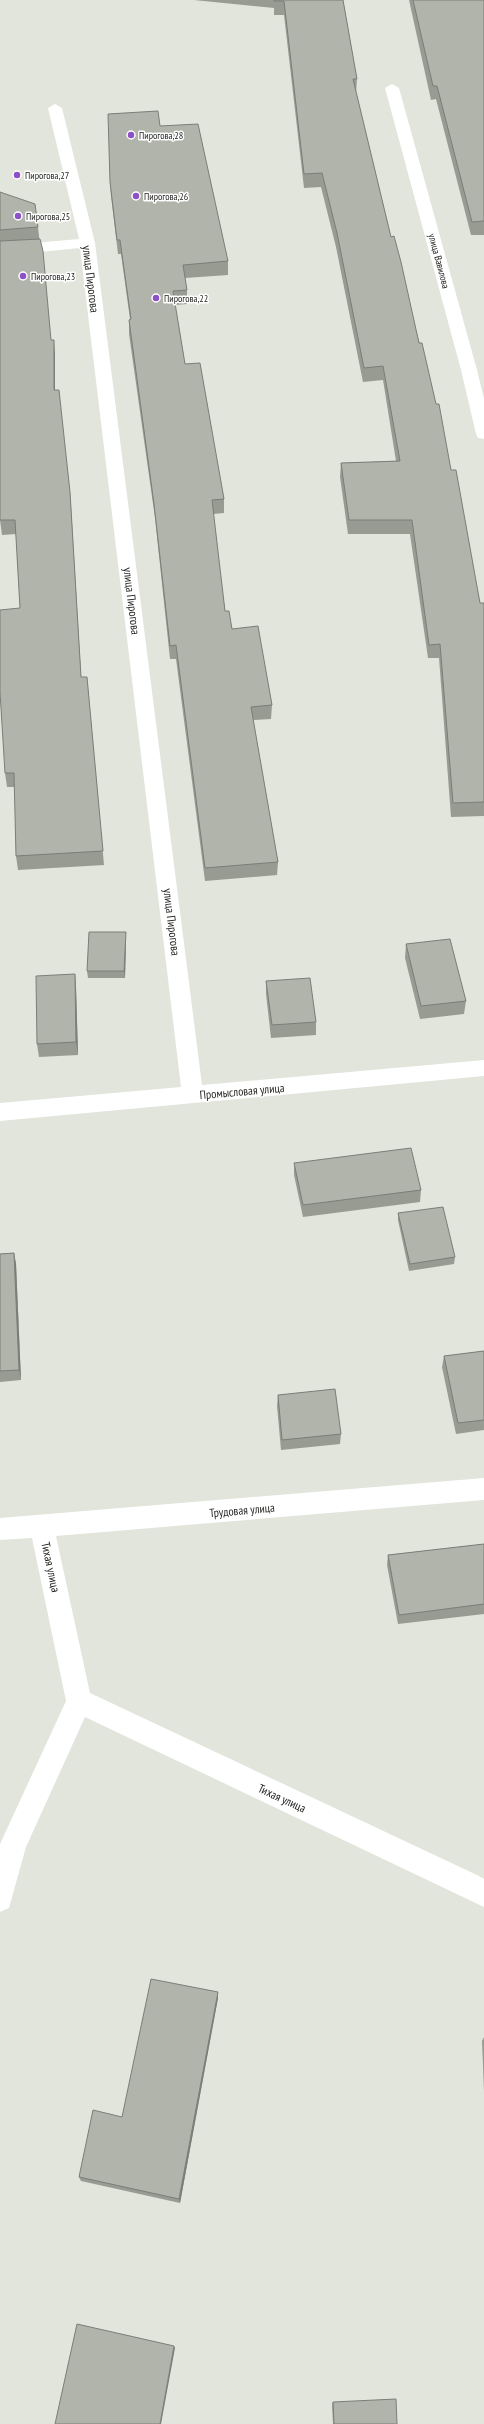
<svg xmlns="http://www.w3.org/2000/svg" width="484" height="2424" font-family="'PT Sans Narrow',sans-serif">
<rect width="100%" height="100%" fill="#e1e5db"/>
<g fill="none" stroke-linecap="round" stroke-linejoin="round">
<path fill="#fff" fill-rule="evenodd" d="M392,84L399,88L477,370L484,399V439L478,438L476,434L461,370L385,88Z
M55,104L62,108L95,243L202,1085L484,1060V1076L0,1121V1103L181,1087L80,248L0,256V246L79,239L48,108Z
M484,1478V1500L56,1536L90,1693L477,1875L484,1879V1907L85,1717L26,1847L9,1908L0,1912V1844L66,1701L32,1538L0,1540V1518Z"/>
</g>
<path fill="#979b92" d="M194,0H343L357,79L356,93L391,237L436,404L451,470L480,603H484V816L451,817L439,658H428L410,534H348L340,477L341,463L396,461L383,380L363,382L336,247L321,187L304,188L284,15H274V8Z
M409,0H484V235H471L436,99L431,100Z
M160,126L228,261V275L185,278L187,290V304L175,305L185,364L224,499V513L213,514L225,611L232,629L272,705L271,719L253,720L278,862L277,875L205,881L176,659H170L155,518L129,334V320L130,319L121,254H118L111,196L110,182Z
M0,192L38,227L51,340L55,355V390L70,492L81,677H87L104,865L18,870L16,856L15,787H7L5,773L20,608L16,534L2,535L0,520Z
M126,940L125,978H88L87,971Z
M406,944L466,1001L464,1014L420,1019L405,958Z
M75,974L76,987L78,1055L39,1057L37,1044Z
M266,981L316,1022V1035L271,1038L266,994Z
M294,1163L421,1190L420,1202L303,1217L294,1175Z
M398,1213L455,1257L454,1264L409,1271L398,1220Z
M14,1253L16,1264L21,1380L0,1382V1254Z
M484,1351V1430L456,1434L442,1367L444,1356Z
M278,1395L341,1434L340,1444L281,1450L277,1406Z
M484,1544V1614L398,1624L387,1565L388,1555Z
M218,1998L180,2203L81,2181L79,2177L122,2117Z
M484,2037V2091L482,2041Z
M333,2402L397,2424H333L332,2404Z"/>
<path fill="#7b7e77" d="M54,340L55,355V404L54,390Z
M70,492L71,506L82,691L81,677Z
M126,932V940L125,978L124,971Z
M75,974L76,987L78,1055L76,1042Z
M14,1253L16,1264L21,1380L19,1370Z
M218,1992V1998L180,2203L179,2199Z
M174,2346L175,2348L161,2424H160Z"/>
<path fill="#b0b4aa" stroke="#7b7e77" d="M274,0H343L357,79H353L391,237L394,236L401,262L419,343H422L436,404H439L451,470H456L480,603H484V802L453,803L440,644L429,645L412,520H349L341,463L400,461L383,366L364,368L337,233L322,173L304,174L284,1H274Z
M413,0H484V221L472,222L437,86H433Z
M158,111L160,126L198,124L228,261L183,265L187,290L173,291L185,364L200,363L224,499L212,500L225,611H229L232,629L258,626L272,705L251,707L278,862L205,868L176,645L170,646L154,504L129,320L131,319L120,240H117L110,182L108,114Z
M0,192L35,204L38,227L0,230Z
M40,239L43,251L51,340H54V390H59L70,492L81,677H87L103,851L16,856L14,773H5L0,692V610L20,608L15,520H0V241Z
M89,932H126L124,971H87Z
M450,939L466,1001L421,1006L406,944Z
M75,974L76,1042L37,1044L36,976Z
M310,978L316,1022L272,1025L266,981Z
M411,1148L421,1190L303,1205L294,1163Z
M443,1207L455,1257L410,1264L398,1213Z
M14,1253L19,1370L0,1371V1254Z
M484,1351V1420L458,1423L444,1356Z
M335,1389L341,1434L282,1440L278,1395Z
M484,1544V1604L399,1615L388,1555Z
M151,1979L218,1992L179,2199L79,2177L93,2110L122,2117Z
M77,2324L174,2346L160,2424H55Z
M396,2399L397,2424H334L333,2402Z"/>
<g fill="#8d51c7" stroke="#fff" stroke-width="1.5">
<circle cx="131" cy="135" r="4"/>
<circle cx="17" cy="175" r="4"/>
<circle cx="136" cy="196" r="4"/>
<circle cx="18" cy="216" r="4"/>
<circle cx="23" cy="276" r="4"/>
<circle cx="156" cy="298" r="4"/>
</g>
<g text-anchor="middle" dominant-baseline="central" stroke-width="3" stroke-linejoin="round" paint-order="stroke">
<g font-size="10" fill="#1f201c" stroke="#fff" text-anchor="start">
<text x="139" y="135">Пирогова,28</text>
<text x="25" y="175">Пирогова,27</text>
<text x="144" y="196">Пирогова,26</text>
<text x="26" y="216">Пирогова,25</text>
<text x="31" y="276">Пирогова,23</text>
<text x="164" y="298">Пирогова,22</text>
</g>
<g font-size="10" fill="#1f201c" stroke="#fff">
<text transform="translate(439 261) rotate(75)">улица Вавилова</text>
</g>
<g font-size="12" fill="#1f201c" stroke="#fff">
<text transform="translate(91 279) rotate(83)">улица Пирогова</text>
<text transform="translate(132 601) rotate(83)">улица Пирогова</text>
<text transform="translate(172 922) rotate(83)">улица Пирогова</text>
<text transform="translate(242 1091) rotate(-5)">Промысловая улица</text>
<text transform="translate(242 1510) rotate(-5)">Трудовая улица</text>
<text transform="translate(51 1567) rotate(78)">Тихая улица</text>
<text transform="translate(282 1798) rotate(25)">Тихая улица</text>
</g>
</g>
</svg>
